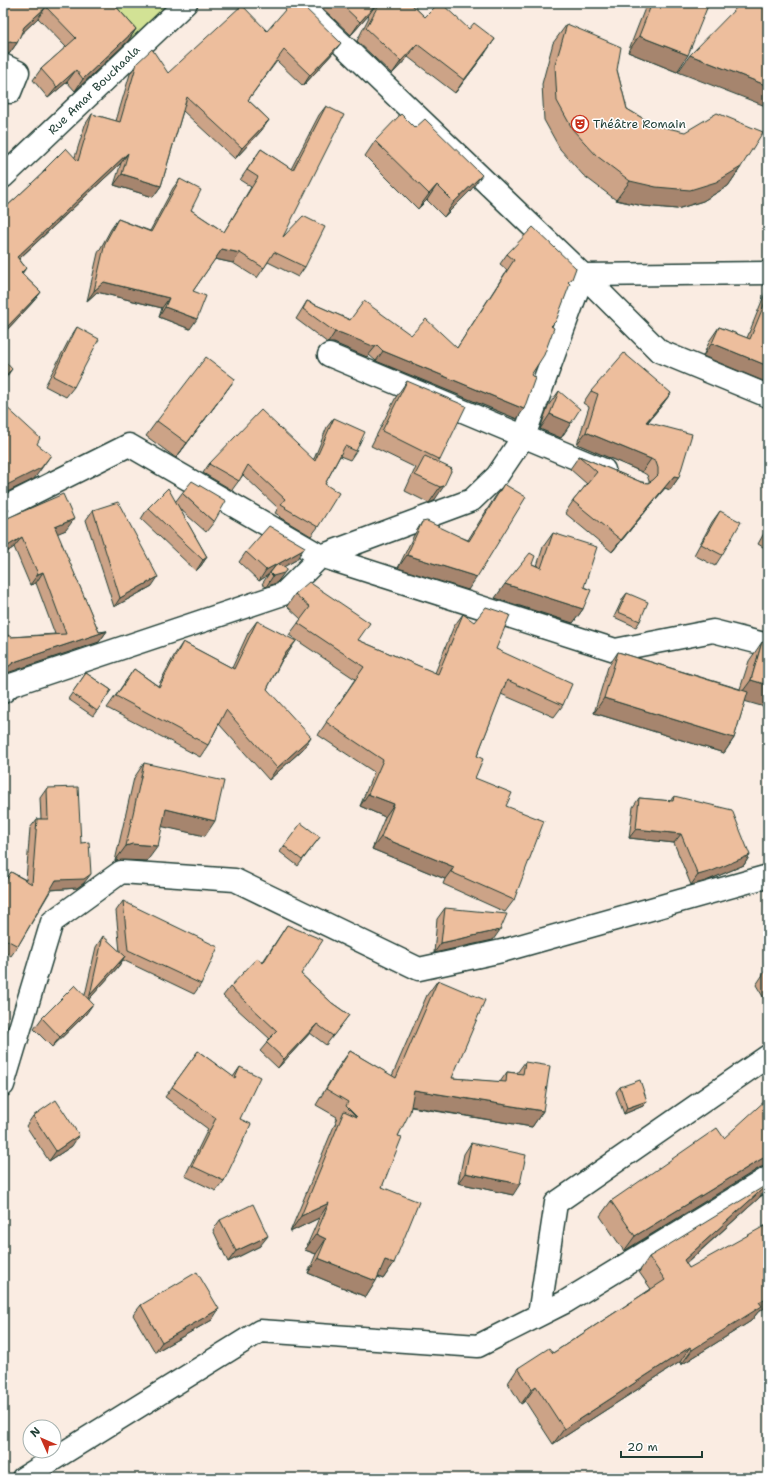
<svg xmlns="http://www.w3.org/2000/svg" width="771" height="1481" font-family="'Shantell Sans',sans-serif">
<rect width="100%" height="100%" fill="#faece2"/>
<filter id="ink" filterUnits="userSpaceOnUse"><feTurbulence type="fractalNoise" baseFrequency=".025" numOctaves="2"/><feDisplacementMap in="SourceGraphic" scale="8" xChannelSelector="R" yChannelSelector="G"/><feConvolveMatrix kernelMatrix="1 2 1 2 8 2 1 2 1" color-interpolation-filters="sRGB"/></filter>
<g filter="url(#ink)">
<path fill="#d2e295" stroke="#789064" d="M89,3H173L117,52Z"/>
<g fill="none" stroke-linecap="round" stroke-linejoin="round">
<defs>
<path id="street" d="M299,3L583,275L659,351L768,396
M3,65L18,72L10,92L3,89
M3,177L186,3
M329,355L604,470
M3,508L129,445L321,556L615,650L713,631L768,645
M3,692L11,685L283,594L321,556L472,500L497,476L524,436L583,275L768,273
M3,1085L52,922L121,872L235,880L419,969L502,951L768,876
M539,1315L556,1203L768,1056
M23,1478L260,1331L478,1346L565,1302L768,1178"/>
</defs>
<use href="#street" stroke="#1f3d34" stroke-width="25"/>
<use href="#street" stroke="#fff" stroke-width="22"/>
</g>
<path fill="#cca387" stroke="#1f3d34" d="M3,3H113L136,29L128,41L75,91L67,82L48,98L33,80L41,69L66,47L38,18L21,34L17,43L9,54L3,53Z
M317,3H410L425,17L486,52L455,93L408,57L392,74L357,41L369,17L368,16L351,35Z
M647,3H709L677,72L628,52Z
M567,24L617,70L627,109L654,125L741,167L728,186L703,201L677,209L643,206L616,200L583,175L560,149L544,120L542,84L553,43Z
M267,31L333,53L303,86L277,61L248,100L269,120L261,131L235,159L183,111L161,186L153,197L114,185L121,163L19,259L26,268L22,274L41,292L33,302L3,334V210L42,174L45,169L75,157L85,125L92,114L116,121L130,74L137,63L168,73Z
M326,106L283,237L305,267L298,277L268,262L257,278L233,263L215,259L193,291L190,329L159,317L162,308L97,292L87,301L98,253L111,229L118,219L150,231L173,188L180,179L191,210L224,232L251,187L240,180L261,149L291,169L319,115Z
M375,141L471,190L444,217L427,200L418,209L365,156Z
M507,254L569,283L552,327L531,375L517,419L376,361L369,355L367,357L334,343H328L296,319L307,301L350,320L457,348L507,270L500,264Z
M768,286V383L703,356L710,340L719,327L747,338Z
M77,327L74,387L66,397L45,386L70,338Z
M407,381L440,460L438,463L452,469L434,501L429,503L405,491L414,471L416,468L371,446L396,397Z
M559,391L571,423L561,438L540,429L548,406Z
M591,391L671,393L662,405L648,422L679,477L670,490L665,488L612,552L565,513L573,501L587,484L570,469L579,456L641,482L648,483L649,482V481L647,475L642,472L577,444L589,407L583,403Z
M224,394L176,458L146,436L157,421Z
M334,418L356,451L350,460L340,456L325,484L318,527L311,536L279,517L280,516L275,513L278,508L243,475L232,490L203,473L209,464L314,459L327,427Z
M504,484L468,590L398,568L414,535L422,522L468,540L495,497Z
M182,493L214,522L206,532L179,508L207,557L200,567L196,571L141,519L148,508L176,501Z
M93,510L152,586L114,607L86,520Z
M720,511L722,555L715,566L694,555L712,522Z
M3,520L66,530L57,533L99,632L107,631L99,642L7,673L11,637L55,634L36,583L30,585L14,547L3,555Z
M768,526V550L758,544Z
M553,533L584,587L583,609L573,623L495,598L532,564L537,566L543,547Z
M246,552L296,560L283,567L279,580L276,583L266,587L262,584L268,575L259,581L239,562Z
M627,593L640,621L636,627L614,617L623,598Z
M295,594L358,640L435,673L454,626L463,614L496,649L563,705L554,717L501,694L477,756L475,778L506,806L514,900L505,912L443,884L445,879L372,849L385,817L360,806L374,772L318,735L355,679L289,635L301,619L287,606Z
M257,621L288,653L282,660L267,689L303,749L269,780L219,724L208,745L200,757L107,708L134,669L158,686L175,654L183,642L232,668L248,633Z
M762,642L745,701L734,738L724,753L594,713L608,667L618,652L740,689L749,661Z
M86,673L111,690L93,716L68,699Z
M144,763L205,836L162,826L147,861L122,860L115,861L134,778Z
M47,788L81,843L84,883L77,888L51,890L18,946L11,956L3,951V884L11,872L26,880L30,828L37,819H41L40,798Z
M674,796L750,855L744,865L706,881L691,885L674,843L629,838L633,807L639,798L670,801Z
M320,837L298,866L280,852L284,846Z
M123,901L201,984L194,994L123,960L118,967L89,999L86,1014L52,1047L34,1029L42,1018L85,995L96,947L103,936L120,952L116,911Z
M445,908L493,940L434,953L437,919Z
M287,925L301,974L332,1003L349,1015L326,1045L310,1033L278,1068L260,1051L270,1039L223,996L230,987L262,963Z
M768,969V1005L756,985L766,970Z
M438,980L452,1078L500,1082L507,1072L517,1073L525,1062L543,1111L532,1127L411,1107L398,1136L382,1187L394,1263L383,1279L378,1277L366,1297L308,1273L316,1254L305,1250L319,1218L290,1232L334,1126L336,1123L335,1122L337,1117L316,1105L339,1066L350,1051L392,1076L427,995Z
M198,1051L233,1077L240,1067V1119L224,1181L216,1191L185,1176L208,1129L165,1097Z
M620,1087L647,1101L643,1106L624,1114L616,1092Z
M33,1116L72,1146L49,1161L26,1126Z
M724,1138L761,1167L624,1251L600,1216L611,1201Z
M471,1143L513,1195L458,1183L464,1154Z
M759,1198L686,1264L689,1268L758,1312L751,1321L681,1365L680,1362L553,1444L525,1401L521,1404L508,1383L518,1368L553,1353L651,1289L639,1272L649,1257Z
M220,1220L260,1246L228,1262L213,1230Z
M141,1305L212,1320L155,1352L133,1315Z"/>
<path fill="#a6856e" stroke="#1f3d34" d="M377,3L368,16L351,35L360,22Z
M46,7L38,18L16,39L24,27Z
M136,29L128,41L75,91L83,79Z
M639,36L688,55L677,72L628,52Z
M495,39L486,52L455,93L464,80Z
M10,41L17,43L9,54L3,53V44Z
M341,43L333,53L303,86L310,75Z
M417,44L408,57L392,74L401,61Z
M690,55L768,86V107L678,72Z
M3,64L7,66L3,72Z
M76,70L67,82L48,98L57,87Z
M269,120L261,131L235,159L242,148Z
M128,153L121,163L9,268L17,257Z
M741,167L728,186L703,201L677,209L643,206L616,200L630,181Z
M122,174L161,186L153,197L114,185Z
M482,175L471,190L444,217L454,202Z
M437,185L427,200L418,209L429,194Z
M222,249L240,253L233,263L215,259Z
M104,282L169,298L162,308L97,292L87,301L94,291Z
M41,292L33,302L3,334V331Z
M165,307L197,319L190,329L159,317Z
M335,332L341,333L377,345L367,357L334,343H328Z
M712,343L768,366V383L703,356Z
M383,351L524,409L517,419L376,361Z
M12,369L5,379L3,381V378Z
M235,379L224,394L176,458L187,443Z
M671,393L662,405L637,434L646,422Z
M550,414L571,423L561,438L540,429Z
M586,432L651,459L642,472L577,444Z
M51,455L34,479L3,494V488L5,486Z
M674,476L679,477L670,490L665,488L612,552L621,540Z
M444,486L434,501L429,503L440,487Z
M74,519L66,530L47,538L55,527Z
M22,537L14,547L3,555V549Z
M303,550L296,560L271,574L278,564Z
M407,555L477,577L468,590L398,568Z
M207,557L200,567L196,571L203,560Z
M277,564L268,575L259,581L266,570Z
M287,569L279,580L276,583L266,587L273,576Z
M43,572L36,583L30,585L38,574Z
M158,577L152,586L114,607L120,598Z
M505,584L583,609L573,623L495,598Z
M107,631L99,642L7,673L3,676V671L14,662Z
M296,641L288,653L276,667L284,655Z
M751,680L768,685V708L737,699Z
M604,698L734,738L724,753L594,713Z
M311,737L303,749L269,780L277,768Z
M368,794L394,804L385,817L360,806Z
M166,809L215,821L205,836L155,825Z
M636,829L681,834L674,843L629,838Z
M381,837L454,867L445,879L372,849Z
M132,844L158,846L147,861L122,860L115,861L126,846Z
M750,855L744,865L706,881L691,885L698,875Z
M91,874L84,883L77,888L49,890L56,880Z
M500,930L493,940L434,953L441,943Z
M125,956L118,967L83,1006L90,995Z
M93,1004L86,1014L52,1047L60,1037Z
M317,1024L310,1033L278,1068L284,1059Z
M414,1090L543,1111L532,1127L403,1105Z
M647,1101L643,1106L624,1114L627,1108Z
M79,1135L72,1146L49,1161L56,1151Z
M768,1155V1166L761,1167L624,1251L635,1236Z
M465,1173L520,1184L513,1195L458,1183Z
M768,1184L759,1198L673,1275L684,1260Z
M329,1203L319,1218L290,1232L301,1216Z
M316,1234L326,1239L316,1254L305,1250Z
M268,1236L260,1246L228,1262L236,1251Z
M318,1258L376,1281L366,1297L308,1273Z
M385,1260L394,1263L383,1279L375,1275Z
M768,1297V1306L758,1312L751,1321L681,1365L692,1350L759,1302Z
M219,1309L212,1320L155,1352L162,1342Z
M690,1347L680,1362L553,1444L564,1429Z
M536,1386L525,1401L521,1404L532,1389Z"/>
<path fill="#edbe9d" stroke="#1f3d34" d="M3,3H113L136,29L83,79L76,70L57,87L41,69L76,38L46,7L24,27L17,43L10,41L3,44Z
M291,3H300L341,43L310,75L284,50L248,100L269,120L242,148L187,97L161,186L122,174L128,153L17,257L26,268L21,273L41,292L3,331V210L46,170L45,169L66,148L78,161L92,114L120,122L137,63L152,49L168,73L242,5L267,31Z
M340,3H410L425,17L439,3H441L469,29L474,23L495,39L464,80L417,44L401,61L366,28L379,4L377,3L360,22Z
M652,3H709L688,55L639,36Z
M741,3H768V86L690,55Z
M567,24L621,47L617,70L627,109L654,125L685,132L717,113L763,132L741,167L716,182L690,190L656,187L630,181L597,156L573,130L557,101L555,65Z
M326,106L344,115L283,237L303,216L325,227L305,267L274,252L264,268L240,253L222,249L193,291L206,296L197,319L165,307L169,298L104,282L94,291L105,243L118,219L151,232L180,179L201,190L191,210L224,232L258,177L247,170L261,149L293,170Z
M401,114L415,128L425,119L482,175L454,202L437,185L429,194L375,141Z
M533,227L576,268L572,279L568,282L570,284L556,321L551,326L554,328L544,355L531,375L535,378L524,409L383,351L377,345L375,347L341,333L335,332L303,309L307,301L350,320L364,301L411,335L426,319L457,348L514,260L507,254Z
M768,295V366L712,343L719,327L750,339Z
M77,327L99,339L74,387L53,376Z
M624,353L671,393L646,422L692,434L679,477L674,476L621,540L573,501L597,472L579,456L641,482L648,483L653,480L658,475V468L656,462L651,459L586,432L598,394L591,391Z
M206,357L235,379L187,443L157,421Z
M3,359L12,369L3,378Z
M407,381L466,406L440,460L382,431Z
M559,391L580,409L571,423L550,414Z
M3,404L40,438L37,444L51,455L41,468L5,486L3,488Z
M261,410L315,461L334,418L365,432L356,451L345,446L325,484L339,493L318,527L285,508L286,507L281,504L285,499L248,465L239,481L209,464Z
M425,456L452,469L444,486L440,487L415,475Z
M192,481L226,501L214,522L182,493Z
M504,484L526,497L477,577L407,555L422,522L427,521L469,541Z
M168,488L207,557L203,560L148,508Z
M63,494L74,519L55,527L99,632L107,631L14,662L3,671V632L11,637L66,634L43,572L38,574L22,537L3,549V520Z
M118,502L158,577L120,598L93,510Z
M3,507L9,509L3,517Z
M720,511L741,522L722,555L701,544Z
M269,526L305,547L303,550L278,564L287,569L284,573L273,576L270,573L277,564L266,570L246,552Z
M553,533L597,547L584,587L591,590L583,609L505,584L530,553L535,556L532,564L541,568Z
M309,582L370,623L358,640L438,674L463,614L474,622L486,607L510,615L496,649L572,684L563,705L507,680L477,756L483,759L475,778L512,793L506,806L544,821L514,900L451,872L454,867L381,837L394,804L368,794L383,760L326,722L364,667L298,623L310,607L295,594Z
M627,593L648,602L640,621L618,612Z
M257,621L296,641L284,655L267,689L311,737L277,768L226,710L208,745L116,696L134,669L159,687L183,642L234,669Z
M762,642L768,644V685L751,680Z
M618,652L748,692L734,738L604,698Z
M86,673L111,690L97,711L72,693Z
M144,763L224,781L215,821L166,809L158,846L132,844L126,846Z
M78,787L81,843L89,842L91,874L84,879L56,880L18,946L3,938V885L11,872L32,884L37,819H48L47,788Z
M674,796L732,810L750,855L712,871L698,875L681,834L636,829L639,798L673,801Z
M301,823L320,837L302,860L284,846Z
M123,901L218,947L201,984L128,950Z
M445,908L507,914L500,930L441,943Z
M287,925L323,940L301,974L332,1003L349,1015L333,1036L317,1024L284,1059L266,1042L277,1031L230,987L257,958L263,963Z
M103,936L125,956L90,995Z
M438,980L485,1000L452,1078L506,1082L507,1072L523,1074L525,1062L550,1066L543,1111L414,1090L410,1112L398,1136L402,1137L382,1187L419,1202L394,1263L385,1260L376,1281L318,1258L326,1239L316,1234L329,1203L301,1216L344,1111L357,1117L346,1106L348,1102L326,1089L350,1051L396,1078Z
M75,985L93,1004L60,1037L42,1018Z
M198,1051L235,1078L240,1067L260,1077L240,1119L251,1124L224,1181L192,1166L216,1118L172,1087Z
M640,1080L647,1101L627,1108L620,1087Z
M768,1098V1155L635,1236L611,1201L717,1128L724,1138Z
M56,1100L79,1135L56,1151L33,1116Z
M471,1143L526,1155L520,1184L465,1173Z
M768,1184L684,1260L689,1268L768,1224V1297L759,1302L762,1306L692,1350L690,1347L564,1429L536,1386L532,1389L518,1368L549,1348L553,1353L665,1280L649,1257Z
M253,1204L268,1236L236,1251L220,1220Z
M197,1272L219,1309L162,1342L141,1305Z"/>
</g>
<defs>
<symbol id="theatre-ring" viewBox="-11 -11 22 22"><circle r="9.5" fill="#fff" stroke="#c8321e" stroke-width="1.5"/><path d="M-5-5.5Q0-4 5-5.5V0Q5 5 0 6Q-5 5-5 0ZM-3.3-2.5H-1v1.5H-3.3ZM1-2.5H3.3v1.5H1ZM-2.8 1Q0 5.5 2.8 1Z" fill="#c8321e"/></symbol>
</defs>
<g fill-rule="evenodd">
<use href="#theatre-ring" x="570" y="114" width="20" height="20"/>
</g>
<g text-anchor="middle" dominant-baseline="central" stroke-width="3" stroke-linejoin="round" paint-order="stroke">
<g font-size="12" fill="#1f3d34" stroke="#fff">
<text transform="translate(94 90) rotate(-44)">Rue Amar Bouchaala</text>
</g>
<g font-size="12" fill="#1f3d34" stroke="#fff" text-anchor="start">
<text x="593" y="124">Théâtre Romain</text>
</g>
</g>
<rect width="771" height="1481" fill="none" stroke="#fff" stroke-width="16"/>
<rect x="8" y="8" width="755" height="1465" fill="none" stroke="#1f3d34" stroke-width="1.5" filter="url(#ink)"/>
<g transform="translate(42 1439) rotate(315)"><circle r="19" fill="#ffffff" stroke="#a5b1ae"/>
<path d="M0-3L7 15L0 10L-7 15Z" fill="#c8321e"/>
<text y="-6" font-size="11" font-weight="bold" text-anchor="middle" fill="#1f3d34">N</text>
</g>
<path d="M621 1451v6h81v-6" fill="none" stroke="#1f3d34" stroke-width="2"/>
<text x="627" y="1451" font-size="12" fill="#1f3d34" stroke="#ffffff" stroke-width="3" paint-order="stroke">20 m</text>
</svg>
